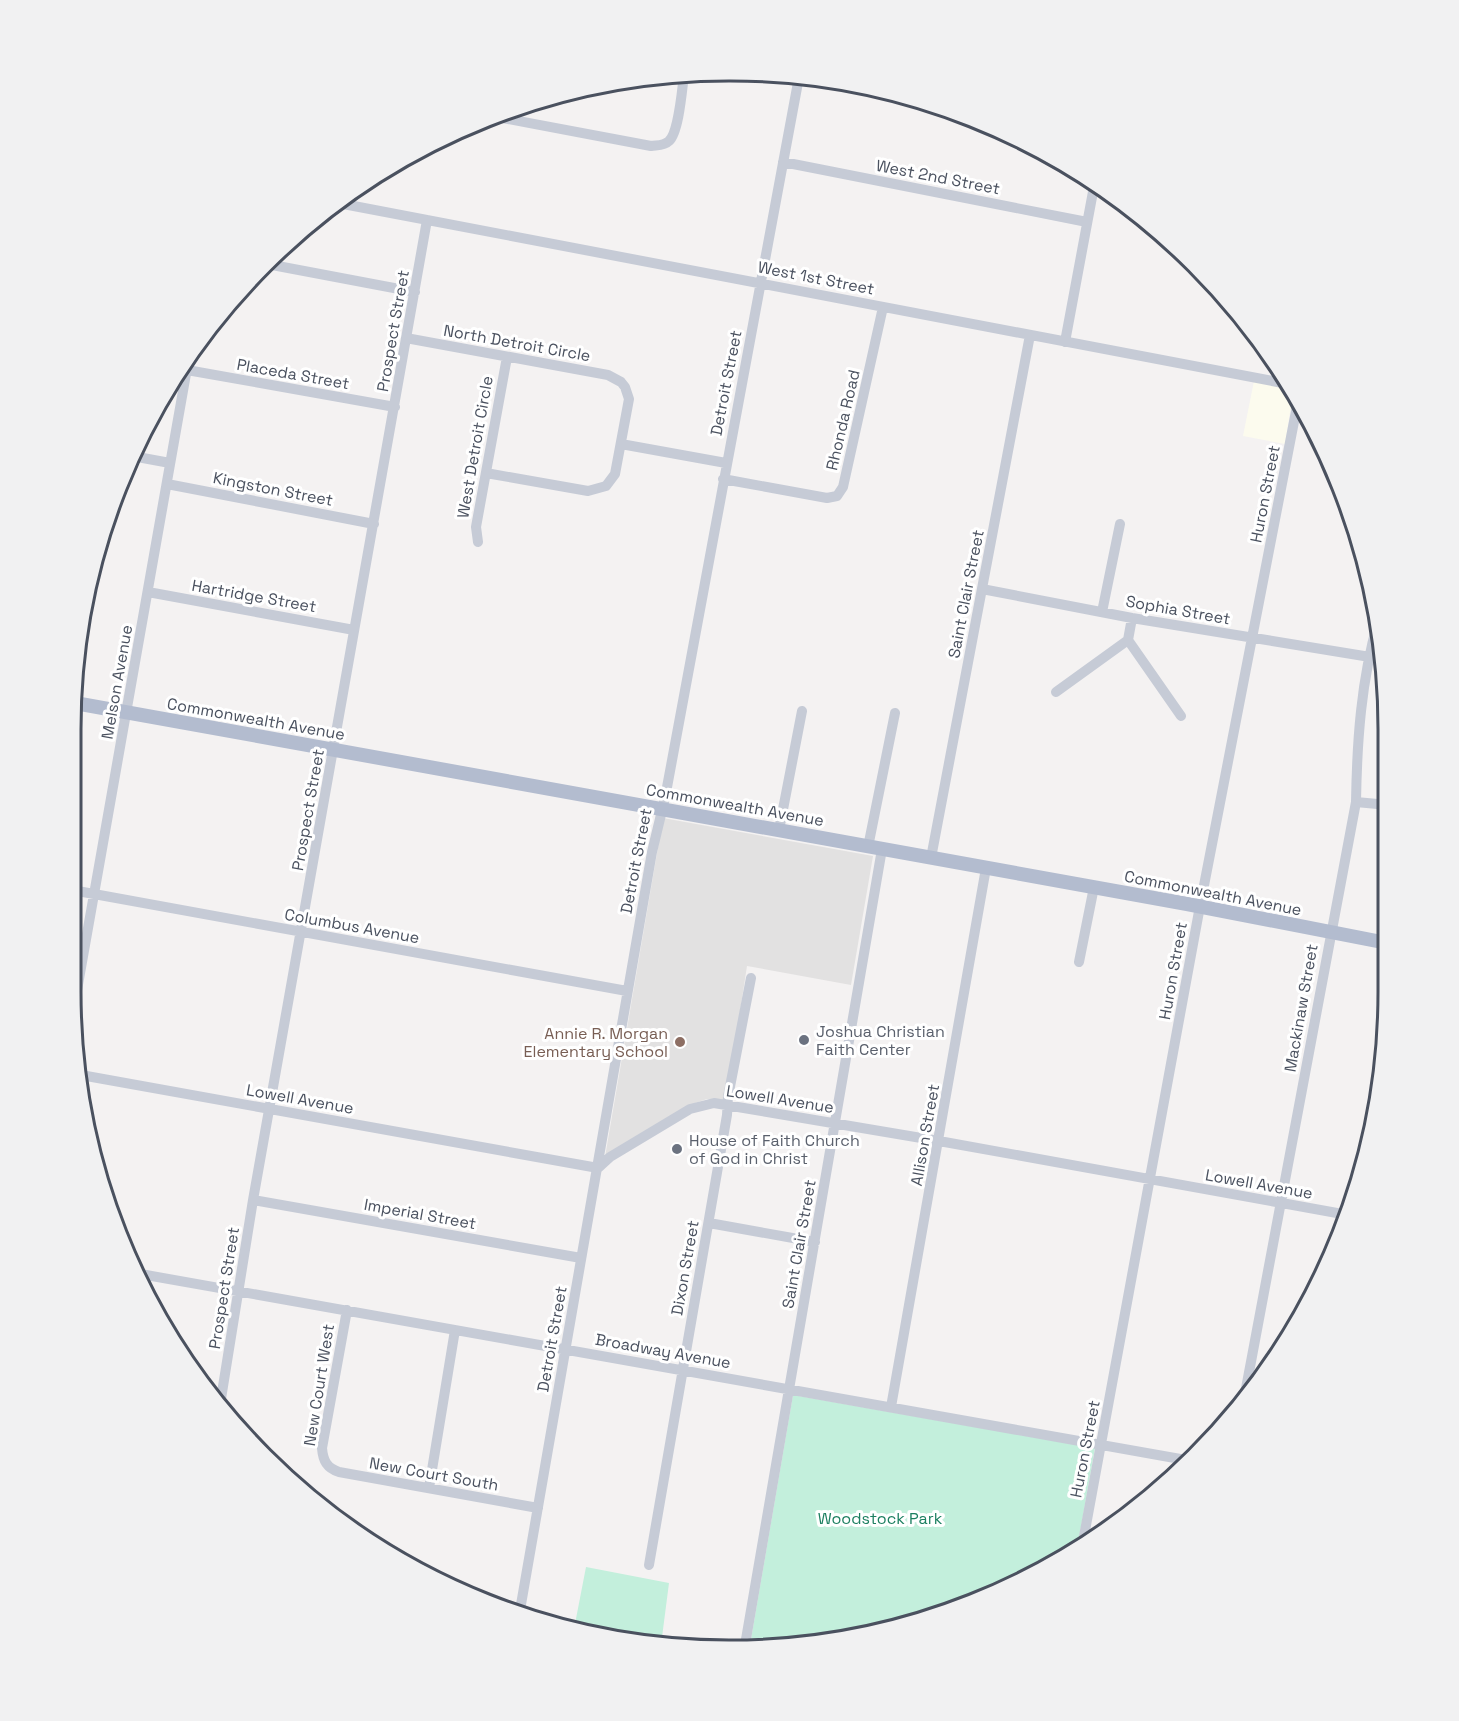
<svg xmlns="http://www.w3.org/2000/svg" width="1459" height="1721" font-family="'Space Grotesk',sans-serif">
<rect width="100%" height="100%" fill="#f4f2f2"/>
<path fill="#fcfbee" d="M1254,381L1291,389L1293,393L1285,444L1243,436Z"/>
<path fill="#e2e1e1" d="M663,818L873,856L851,985L747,966L726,1102L707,1099L695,1103L605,1157Z"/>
<path fill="#c3efdc" d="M793,1395L1095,1448L1077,1549L981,1600L815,1645H750Z
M586,1567L669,1583L661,1645H644L574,1629Z"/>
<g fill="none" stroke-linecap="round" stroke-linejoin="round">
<path stroke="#c6cbd6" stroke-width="10" d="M492,116L651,146C657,145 664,146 669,141C679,132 682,89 684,75
M783,162L1087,222
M338,203L1288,384
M267,264L415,292
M406,338L608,375L621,382L625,387L629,399L615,474L606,486L588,491L486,473
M1065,342L1095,181
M187,370L395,407
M621,444L726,463
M132,456L170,463
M723,479L827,498L837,496L843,487L883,307
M167,484L374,524
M478,542L476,527L507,357
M982,589L1132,618L1370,657
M148,592L354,630
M1102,612L1120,524
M1128,640L1181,716
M1056,692L1128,640L1132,618
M1356,802L1388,805
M779,830L802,711
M868,847L895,713
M931,858L1030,335
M72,890L627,991
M1079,962L1094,887
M73,1013L189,357
M81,1075L598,1168L610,1157L690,1109L714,1103L939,1141L1348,1215
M253,1200L581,1258
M709,1223L815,1242
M135,1273L1186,1460
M347,1310L322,1448C323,1461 327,1468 339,1472L538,1508
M1244,1399L1356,802C1357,742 1361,680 1378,622
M220,1405L253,1200L427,220
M891,1407L986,868
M429,1488L455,1330
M1082,1547L1200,906L1298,401
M649,1565L727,1115L728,1097L751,978
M519,1616L652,852L665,798L799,77
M745,1645L882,849"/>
<path stroke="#b3bccf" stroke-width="14" d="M75,703L1187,904L1387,943"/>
</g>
<g fill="#6b7280" stroke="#fff" stroke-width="2">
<circle cx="804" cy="1040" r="6"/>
<circle cx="677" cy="1149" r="6"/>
</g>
<circle fill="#8d6e63" stroke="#fff" stroke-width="2" cx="680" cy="1042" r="6"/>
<g text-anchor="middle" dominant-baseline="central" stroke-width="6" stroke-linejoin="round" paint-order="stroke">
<g font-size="16" fill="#4a515f" stroke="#fff">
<text transform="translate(938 177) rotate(11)">West 2nd Street</text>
<text transform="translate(816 278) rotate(11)">West 1st Street</text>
<text transform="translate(393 331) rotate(-80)">Prospect Street</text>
<text transform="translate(517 343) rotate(10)">North Detroit Circle</text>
<text transform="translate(293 374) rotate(10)">Placeda Street</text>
<text transform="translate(726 383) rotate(-79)">Detroit Street</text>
<text transform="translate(843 420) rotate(-77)">Rhonda Road</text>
<text transform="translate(475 447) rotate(-80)">West Detroit Circle</text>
<text transform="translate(273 489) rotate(11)">Kingston Street</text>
<text transform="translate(1265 494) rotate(-79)">Huron Street</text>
<text transform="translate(966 594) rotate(-79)">Saint Clair Street</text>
<text transform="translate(254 596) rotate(10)">Hartridge Street</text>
<text transform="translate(1178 610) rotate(10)">Sophia Street</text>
<text transform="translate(117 682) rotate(-80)">Melson Avenue</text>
<text transform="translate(256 719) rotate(10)">Commonwealth Avenue</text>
<text transform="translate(735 805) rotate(10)">Commonwealth Avenue</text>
<text transform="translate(308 810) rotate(-80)">Prospect Street</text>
<text transform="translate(636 861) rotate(-79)">Detroit Street</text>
<text transform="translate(1213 893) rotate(11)">Commonwealth Avenue</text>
<text transform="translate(352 926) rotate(10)">Columbus Avenue</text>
<text transform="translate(1173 971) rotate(-80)">Huron Street</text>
<text transform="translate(1301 1008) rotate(-80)">Mackinaw Street</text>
<text transform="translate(300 1099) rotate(10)">Lowell Avenue</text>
<text transform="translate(780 1099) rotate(9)">Lowell Avenue</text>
<text transform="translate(925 1135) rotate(-80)">Allison Street</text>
<text transform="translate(1259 1184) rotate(10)">Lowell Avenue</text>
<text transform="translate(420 1214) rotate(10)">Imperial Street</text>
<text transform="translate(799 1244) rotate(-80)">Saint Clair Street</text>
<text transform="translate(685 1268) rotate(-80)">Dixon Street</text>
<text transform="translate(224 1288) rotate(-81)">Prospect Street</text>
<text transform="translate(552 1339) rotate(-80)">Detroit Street</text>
<text transform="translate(663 1351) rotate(10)">Broadway Avenue</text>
<text transform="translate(319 1385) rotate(-81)">New Court West</text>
<text transform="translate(1085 1449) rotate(-79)">Huron Street</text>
<text transform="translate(434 1474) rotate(10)">New Court South</text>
</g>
<g font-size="16" fill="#5b616d" stroke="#fff" text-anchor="start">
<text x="816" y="1031">Joshua Christian<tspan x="816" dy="18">Faith Center</tspan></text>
<text x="689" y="1140">House of Faith Church<tspan x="689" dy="18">of God in Christ</tspan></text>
</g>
<g font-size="16" fill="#785e54" stroke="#fff" text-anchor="end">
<text x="668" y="1033">Annie R. Morgan<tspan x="668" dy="18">Elementary School</tspan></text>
</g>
<g font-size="16" fill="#1c7f60" stroke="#fff">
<text x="880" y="1518">Woodstock Park</text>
</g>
</g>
<path d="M0 0H1459V1721H0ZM729 81H730A648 648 0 0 1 1378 729V992A648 648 0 0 1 730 1640H729A648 648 0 0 1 81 992V729A648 648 0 0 1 729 81Z" fill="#f1f1f2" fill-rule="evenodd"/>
<path fill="none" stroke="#4a515f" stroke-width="3" d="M729 81H730A648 648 0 0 1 1378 729V992A648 648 0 0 1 730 1640H729A648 648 0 0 1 81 992V729A648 648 0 0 1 729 81Z"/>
</svg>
